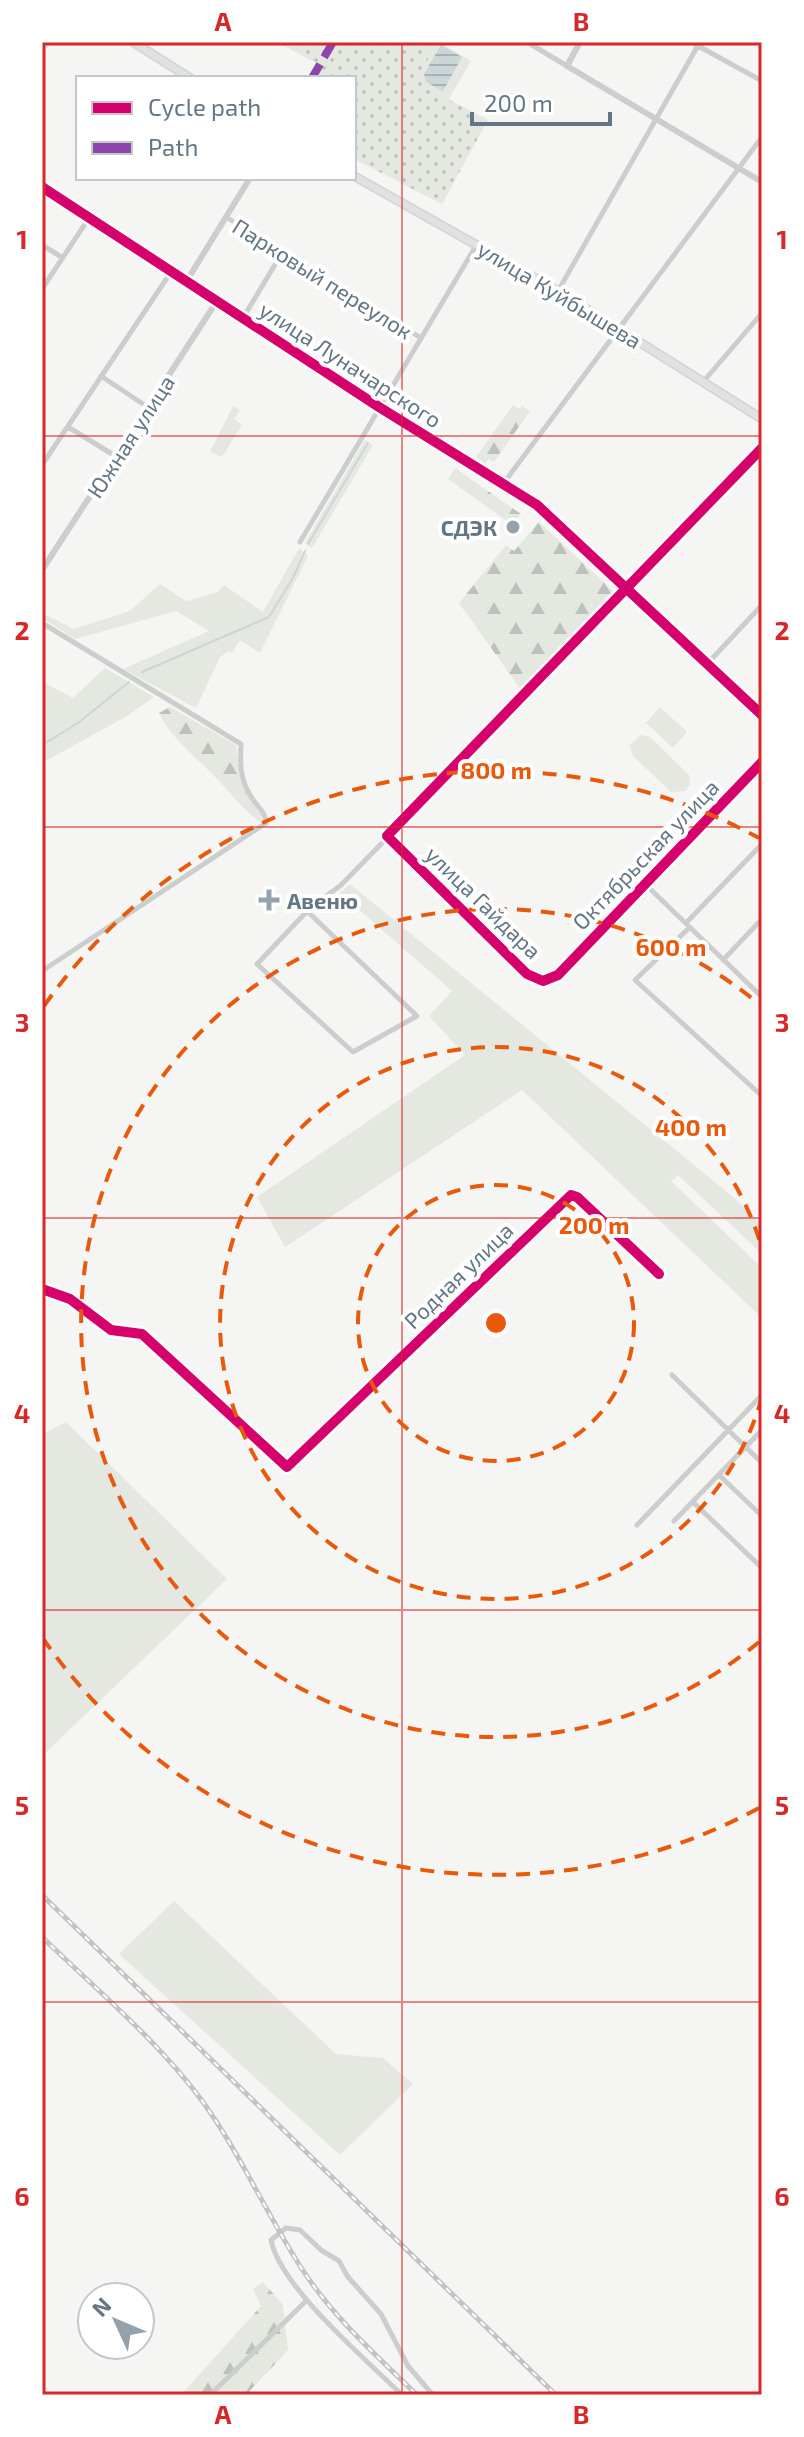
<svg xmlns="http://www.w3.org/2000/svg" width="804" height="2437" font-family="'Exo 2',sans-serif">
<defs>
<pattern id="forest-firs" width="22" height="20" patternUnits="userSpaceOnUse" patternTransform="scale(2)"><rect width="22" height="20" fill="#e4e8e1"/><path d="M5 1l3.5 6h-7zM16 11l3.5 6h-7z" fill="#bcc1bc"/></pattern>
<pattern id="park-dots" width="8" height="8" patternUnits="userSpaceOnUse" patternTransform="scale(2)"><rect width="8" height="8" fill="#e4e8e1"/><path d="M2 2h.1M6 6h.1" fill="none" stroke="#bcc1bc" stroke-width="1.8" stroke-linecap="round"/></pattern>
<pattern id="water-rules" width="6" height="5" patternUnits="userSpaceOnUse" patternTransform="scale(2)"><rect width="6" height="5" fill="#ccd5d7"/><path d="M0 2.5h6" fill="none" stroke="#a9b1b4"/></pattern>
</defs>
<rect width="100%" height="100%" fill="#f5f5f3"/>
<path fill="#e4e8e1" d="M439,42L471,61L449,99L427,88L422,69Z
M233,406L240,410L234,419L242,425L222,457L210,452Z
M365,440L373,445L312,548L305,543Z
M299,548L308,556L260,653L240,640L232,653L229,651L220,657L196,708L123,669L209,631L176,611L75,639L42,618V613L74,629L130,611L160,584L186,601L218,592L224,585L263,612Z
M105,668L154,697L127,716L42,763V682L73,698Z
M660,707L687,732L673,748L646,723Z
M641,735L650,737L689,775L690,784L685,791L671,792L632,755L630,745Z
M350,884L732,1196L762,1225V1254L678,1175L671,1181L762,1268V1318L522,1090L285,1247L257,1197L465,1055L429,1016L452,991L340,893Z
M66,1422L227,1579L42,1756V1435Z
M174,1901L336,2054L383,2058L413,2084L340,2155L119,1954Z"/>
<path fill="url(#forest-firs)" d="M513,405L520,409L522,406L530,411L494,462L489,459L485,464L476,457Z
M455,468L515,510L521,514L511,524L448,479Z
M539,522L613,591L521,690L459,603L506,545L514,551Z
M170,707L236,745L241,780L261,814L262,823C242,810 233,795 217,779C198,758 171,739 159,713Z
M263,2282L283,2305L288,2350L246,2395H181L261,2306L253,2289Z"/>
<path fill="url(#park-dots)" d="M277,42H439L422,69L427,88L488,120L442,204L354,159L357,144L354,143V78H307L316,63Z"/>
<path fill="url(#water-rules)" d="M441,45L462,57L443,91L426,82L424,74Z"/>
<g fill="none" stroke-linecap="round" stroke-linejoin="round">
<path stroke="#ccd5d7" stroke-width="2" d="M308,544L368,443
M142,672L269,617L293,578L305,551
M42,745L78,723L129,682
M727,789L744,773
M682,835L722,795"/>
<defs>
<path id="secondary" d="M133,42L190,78
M354,176L558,291L762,419"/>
</defs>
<use href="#secondary" stroke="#d2d3d4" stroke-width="10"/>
<path stroke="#cccece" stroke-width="5" d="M527,42L567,66
M691,42L762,81
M226,217L421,338
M42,245L63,258
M42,289L89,218
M558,291L700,42
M243,318L282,253
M101,376L149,408
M703,382L762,313
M68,427L117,457
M762,448L387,836L527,974L543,981L558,975L762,762
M42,465L171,272
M503,484L762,137
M300,542L477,244
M42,623L241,744C240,763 240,778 250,795C256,806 265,810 266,823L42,971
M708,663L762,605
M644,883L762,997
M307,911L417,1016L353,1052L257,964L312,906L340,886L388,837
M686,923L762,844
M690,927L635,980L762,1096
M723,960L762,919
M42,1289L70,1299L111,1330L142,1334L287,1467L571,1195L577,1197L659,1274
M672,1375L762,1463
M719,1475L762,1516
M693,1502L762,1568
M674,1521L762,1430
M637,1525L762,1395
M210,2395L306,2301
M402,2395C367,2360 280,2287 271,2240L286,2228L300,2230L321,2250L339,2261L348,2277L381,2314L408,2366L433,2395"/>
<path stroke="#cccece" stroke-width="6" d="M580,42L567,66L762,182
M42,187L379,407L537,505L762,715
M186,282L250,178
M42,570L217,301"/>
<use href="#secondary" stroke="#e0e1e1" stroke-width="7"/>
<defs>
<path id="rail" d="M42,1895L556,2395
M42,1937C97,1990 158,2041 203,2102C241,2155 267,2215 302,2269C333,2317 376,2355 417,2395"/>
</defs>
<use href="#rail" stroke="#c1c3c4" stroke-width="5"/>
<use href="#rail" stroke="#fff" stroke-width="2" stroke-dasharray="6" stroke-linecap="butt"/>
<path stroke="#8e44ad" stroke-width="8" stroke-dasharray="16 8" stroke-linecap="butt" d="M312,78L333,42"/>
<defs>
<path id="cycleway" d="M42,187L379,407L537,505L762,715
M762,448L387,836L527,974L543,981L558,975L762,762
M42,1289L70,1299L111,1330L142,1334L287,1467L571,1195L577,1197L659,1274"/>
</defs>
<use href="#cycleway" stroke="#fff" stroke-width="15"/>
<use href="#cycleway" stroke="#d6006c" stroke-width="10"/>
</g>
<path fill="none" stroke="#d62828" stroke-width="2" stroke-opacity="0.55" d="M402,42V2395M42,436H762M42,827H762M42,1218H762M42,1610H762M42,2002H762"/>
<g fill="none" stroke="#e8590c" stroke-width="4" stroke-dasharray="14 10">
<circle cx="496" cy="1323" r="138"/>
<path d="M762 1397A276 276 0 1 1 762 1249"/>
<path d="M759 1642A414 414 0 1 1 759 1004"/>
<path d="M759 1808A552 552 0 0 1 44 1640M44 1006A552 552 0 0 1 759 838"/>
</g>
<g fill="#96a2ab" stroke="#fff" stroke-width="3">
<circle cx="513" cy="527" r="8"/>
<path d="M265 888h8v8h8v8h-8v8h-8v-8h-8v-8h8z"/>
</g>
<g text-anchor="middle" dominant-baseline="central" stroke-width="8" stroke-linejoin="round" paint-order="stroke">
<g font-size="22" fill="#637684" stroke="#fff">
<text transform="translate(323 278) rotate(32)">Парковый переулок</text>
<text transform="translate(560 294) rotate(31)">улица Куйбышева</text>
<text transform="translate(351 364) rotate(33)">улица Луначарского</text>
<text transform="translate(130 436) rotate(-57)">Южная улица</text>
<text transform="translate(645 854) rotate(-46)">Октябрьская улица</text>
<text transform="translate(484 902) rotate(44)">улица Гайдара</text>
<text transform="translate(458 1275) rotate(-44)">Родная улица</text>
</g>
<g font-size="22" font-weight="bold" fill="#637684" stroke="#fff" text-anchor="end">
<text x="497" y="527">СДЭК</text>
<text x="287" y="900" text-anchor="start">Авеню</text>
</g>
</g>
<circle cx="496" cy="1323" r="12" fill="#e8590c" stroke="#fff" stroke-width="4"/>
<g font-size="24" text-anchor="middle" font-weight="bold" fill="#e8590c" stroke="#fff" stroke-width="8" stroke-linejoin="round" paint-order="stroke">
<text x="496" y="779">800 m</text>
<text x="671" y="956">600 m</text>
<text x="691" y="1136">400 m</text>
<text x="594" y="1234">200 m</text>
</g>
<rect width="804" height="2437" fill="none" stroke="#ffffff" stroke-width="88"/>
<rect x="76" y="76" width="280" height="104" fill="#ffffff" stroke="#c1c8ce" stroke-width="2"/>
<rect x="92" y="102" width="40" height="12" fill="#d6006c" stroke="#c1c8ce" stroke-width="2"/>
<text x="148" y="116" font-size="24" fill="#637684">Cycle path</text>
<rect x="92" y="142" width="40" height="12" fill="#8e44ad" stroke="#c1c8ce" stroke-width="2"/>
<text x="148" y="156" font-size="24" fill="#637684">Path</text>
<g transform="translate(116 2321) rotate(314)"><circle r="38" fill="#ffffff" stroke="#c1c8ce" stroke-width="2"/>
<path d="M0-6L14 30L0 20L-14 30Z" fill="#96a2ab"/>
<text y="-12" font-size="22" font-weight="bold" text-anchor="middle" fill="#637684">N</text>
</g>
<path d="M472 112v12h138v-12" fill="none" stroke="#637684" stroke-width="4"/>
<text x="484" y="112" font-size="24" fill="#637684" stroke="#ffffff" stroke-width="6" paint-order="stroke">200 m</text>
<rect x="44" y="44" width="716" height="2349" fill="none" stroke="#d62828" stroke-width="3"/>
<g font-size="26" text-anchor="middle" font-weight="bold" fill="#d62828">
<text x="223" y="31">A</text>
<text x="581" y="31">B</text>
<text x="22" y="249">1</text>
<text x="782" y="249">1</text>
<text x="22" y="640">2</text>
<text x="782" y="640">2</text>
<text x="22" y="1032">3</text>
<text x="782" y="1032">3</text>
<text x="22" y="1423">4</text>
<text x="782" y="1423">4</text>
<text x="22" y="1815">5</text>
<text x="782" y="1815">5</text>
<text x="22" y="2206">6</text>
<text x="782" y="2206">6</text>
<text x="223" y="2424">A</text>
<text x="581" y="2424">B</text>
</g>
</svg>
